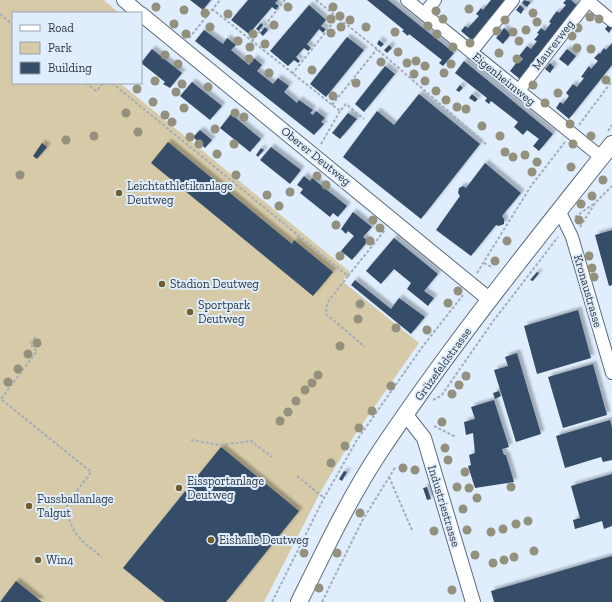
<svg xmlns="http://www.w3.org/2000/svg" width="612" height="602" font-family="'Zilla Slab',serif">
<defs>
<filter id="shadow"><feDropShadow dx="3.5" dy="-3.5" stdDeviation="1" flood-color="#0004"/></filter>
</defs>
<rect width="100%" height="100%" fill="#dfedfd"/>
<path fill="#d6caa8" d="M0,0H104L119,13H13V83H120L350,272L342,281L419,343L354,436L321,491L264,602H0Z"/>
<path fill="#364d69" filter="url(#shadow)" d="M190,0H211L203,10Z
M248,0H278L275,3L279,6L276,10L272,7L249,34L231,20Z
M367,0H388L454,53L443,66L439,63L442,60L409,34L408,36L402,31L404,30Z
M491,0H508L474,42L461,31L465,26L468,28L479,16L476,14L481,8L483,10Z
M524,0L531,2L527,7L522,3Z
M566,0H571L579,7L521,80L510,71L517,62L519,63L523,59L519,56L527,46L531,49L537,41L534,40L539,34L537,33L541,28L545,31L551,23L549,22L553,16L557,11L559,13L566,5L563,3Z
M309,5L326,20L321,26L326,29L323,33L319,29L307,44L311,48L308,51L304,48L296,57L300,61L298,63L294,60L288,66L270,51Z
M520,5L524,9L521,14L516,10Z
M261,23L263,25L259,31L256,29Z
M608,25L612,28L609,33L605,29Z
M265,27L268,30L263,36L260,33Z
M504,28L511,34L503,44L496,38Z
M204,30L223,44L227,38L236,45L231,50L249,65L254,58L262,65L257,71L273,84L278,78L289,86L284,92L297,103L299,100L313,110L310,113L313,115L316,111L325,118L321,122L324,124L314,135L195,41Z
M347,37L364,50L326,97L310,84Z
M379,40L384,44L381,47L377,44Z
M612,43V65L569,119L556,108L560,102L563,104L569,96L566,93L573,84L577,87L584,78L581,77L589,66L591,69L598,61L594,58L599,53L600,54L604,48L606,50Z
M389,45L392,48L387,53L384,50Z
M152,49L182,73L170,88L163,84L165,82L141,63Z
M567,49L576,56L568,66L559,59Z
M464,61L553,134L539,151L533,146L539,139L527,130L523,135L514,127L518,122L491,101L489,104L485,101L487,98L455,73Z
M550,63L554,67L550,73L545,69Z
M385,66L395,74L364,112L355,104Z
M192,82L222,106L210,120L180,96Z
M460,85L463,88L459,92L456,90Z
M419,94L480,144L421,219L343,157L377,111L394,125Z
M472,94L478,99L475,102L469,98Z
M348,113L357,119L340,139L332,133Z
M231,114L261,139L250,152L220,128Z
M200,130L212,140L205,148L193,137Z
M168,142L292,244L294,240L333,272L313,296L151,163Z
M42,143L47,147L37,159L33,156Z
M271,147L301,170L290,184L260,160Z
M261,148L264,150L258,157L256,155Z
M485,163L521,193L502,216L504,219V224L499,226L496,225L471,256L436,230L460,196L458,193L459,188L463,186L466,188Z
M304,176L310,181L312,178L347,206L338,217L333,213L330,217L300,193L303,189L297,185Z
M353,212L372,227L363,237L368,241L352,260L341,251L354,236L348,231L346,234L341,229Z
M612,230V285L609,286L595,235Z
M394,238L438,274L424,291L434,298L428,306L407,289L411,283L394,269L381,284L366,271Z
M537,272L539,273L533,281L530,280Z
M355,280L391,309L399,298L425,317L411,334L351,285Z
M578,310L591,358L537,374L524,326Z
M517,353L541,434L516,442L494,370L508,366L505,357Z
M593,364L607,415L563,428L548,377Z
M499,391L501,396L495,399L493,393Z
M494,400L509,447L502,449L504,455H506L514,482L475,488L468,466L471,465L469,455L475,453L473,433L466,435L464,422L475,419L471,407Z
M610,420L612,427V460L603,462L601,457L565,468L556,436Z
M221,447L299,511L226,602H165L123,568Z
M344,471L347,472L342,481L339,479Z
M612,474V526L604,529L602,521L575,529L573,520L580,518L571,486Z
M427,487L431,499L427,500L423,488Z
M612,556V602H494L491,591Z
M16,581L42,602H0Z"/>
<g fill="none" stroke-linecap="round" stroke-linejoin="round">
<defs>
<path id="minor" d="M407,0L601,157
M587,0L612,21
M424,14L435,0
M471,52L513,0
M519,90L588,1
M559,210L572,237L612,373"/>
<path id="tertiary" d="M124,0L139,13
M141,14L490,300
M406,415L424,438L473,602"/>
<path id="secondary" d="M299,602C324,552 348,500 379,453C451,345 532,245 612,144"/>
</defs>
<use href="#minor" stroke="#5d6b7d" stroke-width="14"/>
<use href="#tertiary" stroke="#5d6b7d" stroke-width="16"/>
<use href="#secondary" stroke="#5d6b7d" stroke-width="18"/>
<path stroke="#a3aebb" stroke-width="2" stroke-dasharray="3 2" stroke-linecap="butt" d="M316,0L377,49L487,145
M212,9L340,111L346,104L364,119
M0,14L13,25
M189,38L220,0
M252,41L285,0
M292,74L337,18
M86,83L96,91L104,83
M112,83L348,276L327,303L326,314L365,347
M332,105L377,49
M579,125L612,81
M608,131L612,125
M321,144L340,111
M575,217L595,203
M580,227L595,203L612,186
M484,263L493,268
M477,273L531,186L565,142
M348,276L385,230
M35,337L30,344L37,351L1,399L91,472L67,504C69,534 81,540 102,557
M433,400L441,396L494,320L558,237
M434,426L456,437
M191,440L220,445L251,441L272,457
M297,476L324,498
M389,477L412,530
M272,602L324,498L357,440L423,346L463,295
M322,602L362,521L396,466"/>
<use href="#minor" stroke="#fff" stroke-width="12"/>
<use href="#tertiary" stroke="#fff" stroke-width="14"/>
<use href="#secondary" stroke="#fff" stroke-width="16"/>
</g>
<g fill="#93917e">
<circle cx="156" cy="7" r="4.5"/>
<circle cx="288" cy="7" r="4.5"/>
<circle cx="333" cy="7" r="4.5"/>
<circle cx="469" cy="9" r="4.5"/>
<circle cx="184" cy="10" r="4.5"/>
<circle cx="436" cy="11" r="4.5"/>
<circle cx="205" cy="13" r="4.5"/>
<circle cx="533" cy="13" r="4.5"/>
<circle cx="228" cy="14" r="4.5"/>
<circle cx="340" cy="16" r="4.5"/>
<circle cx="590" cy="17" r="4.5"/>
<circle cx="331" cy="19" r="4.5"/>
<circle cx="443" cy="19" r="4.5"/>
<circle cx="599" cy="19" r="4.5"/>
<circle cx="350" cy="20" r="4.5"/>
<circle cx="505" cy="20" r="4.5"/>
<circle cx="537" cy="22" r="4.5"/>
<circle cx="174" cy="24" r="4.5"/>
<circle cx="274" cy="25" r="4.5"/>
<circle cx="428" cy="26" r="4.5"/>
<circle cx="210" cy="27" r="4.5"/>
<circle cx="341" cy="27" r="4.5"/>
<circle cx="366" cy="27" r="4.5"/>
<circle cx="578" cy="28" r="4.5"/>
<circle cx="526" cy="30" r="4.5"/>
<circle cx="497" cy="31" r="4.5"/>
<circle cx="395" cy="32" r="4.5"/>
<circle cx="513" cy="32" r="4.5"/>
<circle cx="331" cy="33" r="4.5"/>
<circle cx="186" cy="34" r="4.5"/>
<circle cx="253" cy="34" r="4.5"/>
<circle cx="437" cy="34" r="4.5"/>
<circle cx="572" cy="36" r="4.5"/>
<circle cx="238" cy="41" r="4.5"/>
<circle cx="519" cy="41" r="4.5"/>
<circle cx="470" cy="43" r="4.5"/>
<circle cx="265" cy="44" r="4.5"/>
<circle cx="250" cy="47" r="4.5"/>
<circle cx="453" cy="47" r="4.5"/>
<circle cx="577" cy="48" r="4.5"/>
<circle cx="591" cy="49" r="4.5"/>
<circle cx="398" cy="52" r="4.5"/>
<circle cx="499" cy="53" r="4.5"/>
<circle cx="165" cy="55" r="4.5"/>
<circle cx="249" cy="59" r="4.5"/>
<circle cx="517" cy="59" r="4.5"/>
<circle cx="416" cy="61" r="4.5"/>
<circle cx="381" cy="62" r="4.5"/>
<circle cx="407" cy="63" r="4.5"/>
<circle cx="178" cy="64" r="4.5"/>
<circle cx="451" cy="64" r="4.5"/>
<circle cx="425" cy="66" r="4.5"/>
<circle cx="312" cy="70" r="4.5"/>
<circle cx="269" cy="73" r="4.5"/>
<circle cx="444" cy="73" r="4.5"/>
<circle cx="414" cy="74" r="4.5"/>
<circle cx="606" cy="80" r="4.5"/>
<circle cx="155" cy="81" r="4.5"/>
<circle cx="425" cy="81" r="4.5"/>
<circle cx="356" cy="83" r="4.5"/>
<circle cx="182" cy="84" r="4.5"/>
<circle cx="533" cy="85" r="4.5"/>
<circle cx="208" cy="87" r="4.5"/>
<circle cx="137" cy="89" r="4.5"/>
<circle cx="436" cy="91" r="4.5"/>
<circle cx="176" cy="92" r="4.5"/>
<circle cx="558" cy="93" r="4.5"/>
<circle cx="333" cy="96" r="4.5"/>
<circle cx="446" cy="100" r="4.5"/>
<circle cx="153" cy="102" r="4.5"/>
<circle cx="545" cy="103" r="4.5"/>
<circle cx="457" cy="107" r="4.5"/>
<circle cx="184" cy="108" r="4.5"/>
<circle cx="466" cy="109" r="4.5"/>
<circle cx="126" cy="113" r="4.5"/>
<circle cx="235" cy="113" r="4.5"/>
<circle cx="165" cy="115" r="4.5"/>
<circle cx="244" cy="117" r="4.5"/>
<circle cx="172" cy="122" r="4.5"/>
<circle cx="570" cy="124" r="4.5"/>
<circle cx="482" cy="126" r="4.5"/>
<circle cx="215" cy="129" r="4.5"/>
<circle cx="138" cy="132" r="4.5"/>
<circle cx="94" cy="136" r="4.5"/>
<circle cx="500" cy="136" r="4.5"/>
<circle cx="591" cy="136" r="4.5"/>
<circle cx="190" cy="137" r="4.5"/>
<circle cx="66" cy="140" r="4.5"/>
<circle cx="199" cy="144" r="4.5"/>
<circle cx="234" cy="144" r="4.5"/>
<circle cx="573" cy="144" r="4.5"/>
<circle cx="505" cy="152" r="4.5"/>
<circle cx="217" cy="154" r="4.5"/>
<circle cx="525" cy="155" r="4.5"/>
<circle cx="513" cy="157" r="4.5"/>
<circle cx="537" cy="162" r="4.5"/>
<circle cx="571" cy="167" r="4.5"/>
<circle cx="532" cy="172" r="4.5"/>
<circle cx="20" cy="175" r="4.5"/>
<circle cx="236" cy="175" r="4.5"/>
<circle cx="317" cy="176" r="4.5"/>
<circle cx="603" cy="180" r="4.5"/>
<circle cx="326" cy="185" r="4.5"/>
<circle cx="290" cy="192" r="4.5"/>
<circle cx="267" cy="195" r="4.5"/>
<circle cx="592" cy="196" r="4.5"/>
<circle cx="581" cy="204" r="4.5"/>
<circle cx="279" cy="206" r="4.5"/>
<circle cx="373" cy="220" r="4.5"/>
<circle cx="579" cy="220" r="4.5"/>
<circle cx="336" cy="225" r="4.5"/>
<circle cx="380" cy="228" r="4.5"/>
<circle cx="370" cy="241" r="4.5"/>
<circle cx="507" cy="241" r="4.5"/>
<circle cx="340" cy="256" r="4.5"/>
<circle cx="589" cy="256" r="4.5"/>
<circle cx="495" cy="261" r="4.5"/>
<circle cx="592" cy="268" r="4.5"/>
<circle cx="594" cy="277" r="4.5"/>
<circle cx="458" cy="291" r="4.5"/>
<circle cx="448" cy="303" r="4.5"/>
<circle cx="360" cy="304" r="4.5"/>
<circle cx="358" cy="319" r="4.5"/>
<circle cx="396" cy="328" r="4.5"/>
<circle cx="427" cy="330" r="4.5"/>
<circle cx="37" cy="343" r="4.5"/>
<circle cx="340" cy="346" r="4.5"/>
<circle cx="28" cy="354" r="4.5"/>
<circle cx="18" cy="369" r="4.5"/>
<circle cx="318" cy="375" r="4.5"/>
<circle cx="466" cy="376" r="4.5"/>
<circle cx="8" cy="382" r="4.5"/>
<circle cx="312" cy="383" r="4.5"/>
<circle cx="459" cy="385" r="4.5"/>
<circle cx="391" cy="386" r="4.5"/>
<circle cx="305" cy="390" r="4.5"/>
<circle cx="452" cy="394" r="4.5"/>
<circle cx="296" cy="401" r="4.5"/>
<circle cx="372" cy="411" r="4.5"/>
<circle cx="288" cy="412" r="4.5"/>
<circle cx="280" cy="421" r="4.5"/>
<circle cx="442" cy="422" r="4.5"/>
<circle cx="359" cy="428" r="4.5"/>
<circle cx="345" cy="446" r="4.5"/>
<circle cx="445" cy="448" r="4.5"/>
<circle cx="448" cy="460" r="4.5"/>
<circle cx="331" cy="463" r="4.5"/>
<circle cx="403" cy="468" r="4.5"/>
<circle cx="415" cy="470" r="4.5"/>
<circle cx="465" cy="472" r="4.5"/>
<circle cx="457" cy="487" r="4.5"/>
<circle cx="511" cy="487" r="4.5"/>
<circle cx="469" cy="488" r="4.5"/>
<circle cx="477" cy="498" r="4.5"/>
<circle cx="463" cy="509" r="4.5"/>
<circle cx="360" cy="513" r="4.5"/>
<circle cx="528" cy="521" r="4.5"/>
<circle cx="516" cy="524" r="4.5"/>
<circle cx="503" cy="529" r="4.5"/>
<circle cx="467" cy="530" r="4.5"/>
<circle cx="434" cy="531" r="4.5"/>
<circle cx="491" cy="532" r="4.5"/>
<circle cx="534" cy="551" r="4.5"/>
<circle cx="304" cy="553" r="4.5"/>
<circle cx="337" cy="553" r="4.5"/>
<circle cx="475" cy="555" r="4.5"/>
<circle cx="514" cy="557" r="4.5"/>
<circle cx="504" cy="560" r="4.5"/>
<circle cx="493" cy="563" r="4.5"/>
<circle cx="319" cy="588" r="4.5"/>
<circle cx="452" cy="590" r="4.5"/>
</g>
<g fill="#6f5e2c" stroke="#dfedfd" stroke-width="1.5">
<circle cx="119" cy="193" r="4"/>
<circle cx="162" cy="284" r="4"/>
<circle cx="190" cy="312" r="4"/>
<circle cx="179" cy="488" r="4"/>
<circle cx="29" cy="506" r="4"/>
<circle cx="211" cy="540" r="4"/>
<circle cx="38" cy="560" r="4"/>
</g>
<g text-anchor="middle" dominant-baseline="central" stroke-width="4" stroke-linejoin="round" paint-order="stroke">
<g font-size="12" fill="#2f363e" stroke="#dfedfd">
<text transform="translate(553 45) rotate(-52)">Maurerweg</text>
<text transform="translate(504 79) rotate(39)">Eigenheimweg</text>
<text transform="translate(316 156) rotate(39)">Oberer Deutweg</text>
<text transform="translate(588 291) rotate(74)">Kronaustrasse</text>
<text transform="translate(443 364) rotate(-54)">Grüzefeldstrasse</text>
<text transform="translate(444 506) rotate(73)">Industriestrasse</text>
</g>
<g font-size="12" fill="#2f363e" stroke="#dfedfd" text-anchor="start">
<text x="127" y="186">Leichtathletikanlage<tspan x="127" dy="14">Deutweg</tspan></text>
<text x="170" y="284">Stadion Deutweg</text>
<text x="198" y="305">Sportpark<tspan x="198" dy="14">Deutweg</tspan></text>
<text x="187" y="481">Eissportanlage<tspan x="187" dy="14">Deutweg</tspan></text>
<text x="37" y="499">Fussballanlage<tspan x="37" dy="14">Talgut</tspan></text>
<text x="219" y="540">Eishalle Deutweg</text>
<text x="46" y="560">Win4</text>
</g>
</g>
<rect x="12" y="12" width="130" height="72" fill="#dfedfd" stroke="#99a4b1"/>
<rect x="20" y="25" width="20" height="6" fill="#ffffff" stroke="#99a4b1"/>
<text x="48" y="32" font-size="12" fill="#2f363e">Road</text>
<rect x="20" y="42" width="20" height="12" fill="#d6caa8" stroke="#99a4b1"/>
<text x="48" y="52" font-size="12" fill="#2f363e">Park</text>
<rect x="20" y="62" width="20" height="12" fill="#364d69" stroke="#99a4b1"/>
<text x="48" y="72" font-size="12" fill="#2f363e">Building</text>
</svg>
